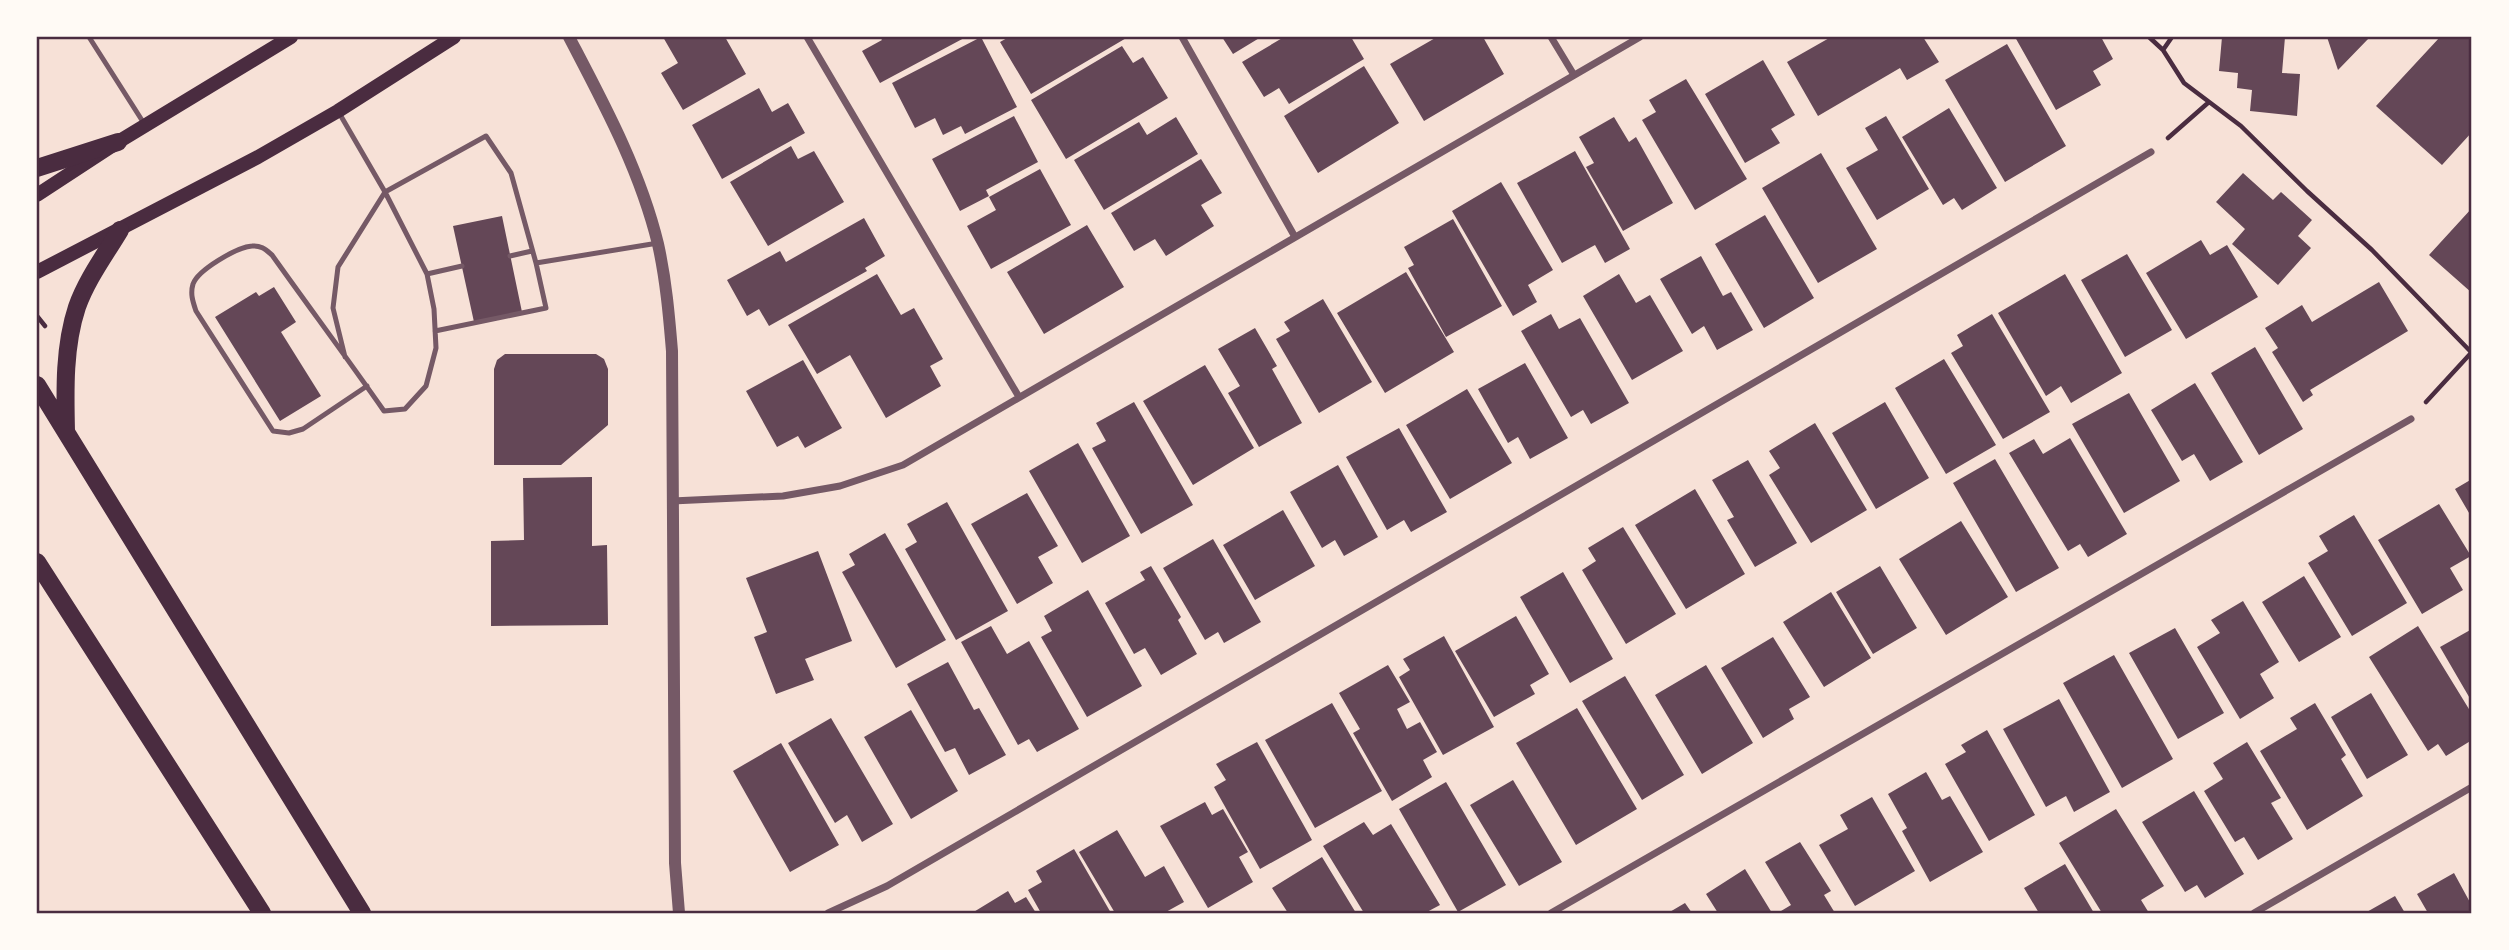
<svg xmlns="http://www.w3.org/2000/svg" width="2509" height="950" font-family="'Libre Baskerville',serif">
<rect width="100%" height="100%" fill="#f7e1d7"/>
<path fill="#644757" d="M663,37H725L746,74L683,110L661,73L678,63Z
M880,37H966L880,83L862,51L882,40Z
M981,37L1017,107L965,134L961,126L943,135L935,118L915,128L892,83Z
M1009,37H1128L1031,94L1000,42Z
M1222,37H1261L1233,54Z
M1284,37H1351L1364,59L1289,104L1279,88L1264,97L1242,62Z
M1437,37H1483L1504,74L1424,121L1390,64Z
M1831,37H1923L1939,62L1907,80L1900,68L1818,116L1787,62Z
M2015,37H2101L2113,59L2093,71L2101,85L2056,110Z
M2222,37H2285L2282,73L2300,74L2297,116L2250,111L2252,90L2237,88L2238,73L2219,71Z
M2327,37H2370L2338,70Z
M2440,37H2472V132L2442,165L2376,106Z
M2007,44L2066,146L2005,182L1945,80Z
M1122,46L1133,63L1143,57L1168,98L1066,159L1031,100Z
M1763,60L1795,115L1771,129L1780,143L1745,163L1705,94Z
M1364,66L1399,123L1318,173L1284,116Z
M1686,79L1747,179L1695,210L1642,120L1656,112L1649,100Z
M759,88L772,112L788,103L805,133L722,179L692,125Z
M1949,108L1997,188L1962,210L1954,198L1943,205L1902,137Z
M1014,116L1038,162L986,190L989,196L960,211L932,159Z
M1886,116L1929,189L1877,220L1846,168L1878,150L1865,128Z
M1176,117L1198,154L1104,210L1074,160L1139,122L1147,135Z
M1614,117L1629,142L1636,137L1673,203L1623,231L1586,167L1594,163L1579,137Z
M791,146L798,159L814,151L844,202L768,246L730,182Z
M1575,151L1630,249L1605,263L1595,245L1562,263L1517,183Z
M1821,153L1877,249L1818,283L1762,188Z
M1201,159L1222,193L1201,205L1214,226L1166,256L1155,239L1134,251L1111,213Z
M1040,169L1071,225L991,269L967,226L996,210L989,197Z
M2243,173L2273,200L2281,192L2312,220L2298,236L2311,248L2278,285L2232,244L2245,229L2216,202Z
M1501,182L1553,270L1528,285L1537,302L1513,316L1452,211Z
M2472,208V293L2429,255Z
M1765,215L1814,298L1764,328L1715,244Z
M502,216L522,312L474,322L453,226Z
M864,218L885,256L865,268L867,271L769,326L759,309L747,316L727,280L780,251L786,262Z
M1453,219L1502,306L1446,337L1408,268L1414,265L1404,247Z
M1087,225L1124,287L1044,334L1007,272Z
M2201,240L2210,255L2227,245L2258,297L2186,339L2146,273Z
M2127,254L2172,330L2125,357L2081,280Z
M1701,256L1723,296L1731,292L1753,330L1717,350L1704,326L1692,334L1660,279Z
M1406,272L1454,352L1385,393L1337,313Z
M877,274L901,315L914,308L943,359L930,366L941,386L886,418L850,355L817,374L788,325Z
M1619,274L1636,303L1650,295L1683,351L1632,380L1583,296Z
M2065,274L2122,373L2071,403L2061,386L2046,396L1998,313Z
M2379,282L2408,331L2310,390L2313,395L2303,402L2272,352L2278,348L2265,328L2302,305L2312,322Z
M274,287L296,322L281,332L321,396L280,421L215,317L256,292L259,296Z
M1323,299L1372,382L1319,413L1276,339L1290,331L1284,322Z
M1551,314L1559,329L1580,318L1629,403L1591,424L1583,410L1571,417L1521,331Z
M1992,314L2050,412L2003,439L1951,353L1963,346L1957,335Z
M1255,328L1277,366L1272,369L1302,423L1259,447L1228,393L1240,386L1218,349Z
M2255,347L2303,429L2259,455L2211,373Z
M505,354H596L604,359L608,369V425L561,465H494V369L497,360Z
M1944,359L1996,445L1946,474L1895,388Z
M803,360L842,428L805,448L798,436L777,447L746,391Z
M1525,363L1568,438L1530,459L1518,437L1508,443L1478,389Z
M1205,365L1254,448L1193,485L1143,401Z
M2195,383L2243,462L2210,481L2194,454L2182,461L2151,410Z
M1467,389L1512,463L1450,499L1406,425Z
M2129,393L2180,481L2124,513L2072,424Z
M1134,402L1193,505L1141,534L1092,448L1106,441L1096,423Z
M1885,402L1929,478L1876,509L1832,433Z
M1815,423L1867,510L1811,543L1769,475L1780,468L1769,451Z
M1399,428L1447,512L1411,532L1404,520L1387,530L1346,457Z
M2070,438L2127,534L2088,557L2080,544L2068,551L2009,453L2034,439L2043,454Z
M1078,443L1130,536L1082,563L1029,471Z
M1995,459L2059,568L2016,592L1953,483Z
M1748,460L1797,543L1755,567L1727,520L1734,517L1712,480Z
M1338,465L1378,537L1344,556L1335,540L1322,548L1290,492Z
M592,477V546L607,545L608,625L491,626V541L524,540L523,478Z
M2472,479V518L2455,489Z
M1695,489L1745,574L1686,609L1635,525Z
M1027,493L1058,546L1038,557L1053,583L1017,604L971,524Z
M947,502L1008,611L956,640L905,549L917,542L907,524Z
M2439,504L2471,556L2450,568L2463,590L2422,614L2378,540Z
M1283,510L1315,566L1255,600L1223,545Z
M2354,515L2407,603L2352,636L2308,563L2328,551L2319,536Z
M1961,521L2008,597L1946,635L1899,559Z
M1623,527L1676,614L1626,644L1582,570L1596,561L1588,548Z
M885,533L946,640L896,668L842,572L855,565L849,554Z
M1213,539L1261,622L1224,643L1218,632L1205,640L1163,568Z
M818,551L852,641L805,659L814,680L776,694L754,637L767,632L746,578Z
M1151,566L1181,617L1178,620L1197,654L1161,675L1145,648L1134,654L1105,603L1145,580L1140,572Z
M1880,566L1917,628L1873,654L1836,592Z
M1563,572L1613,659L1570,683L1520,597Z
M2304,576L2341,637L2299,662L2262,602Z
M1088,590L1142,686L1087,717L1041,637L1052,631L1044,616Z
M1831,592L1871,658L1824,687L1783,622Z
M2243,601L2279,662L2260,674L2274,698L2240,719L2197,647L2220,633L2211,620Z
M1516,616L1549,674L1530,685L1535,694L1494,717L1455,651Z
M991,626L1007,654L1029,641L1079,729L1037,752L1029,739L1018,745L961,642Z
M2418,626L2472,714V740L2446,756L2438,744L2428,751L2369,657Z
M2175,628L2224,713L2178,739L2129,653Z
M2472,629V702L2440,647Z
M1444,636L1494,727L1443,755L1399,677L1410,670L1403,659Z
M1773,637L1810,697L1789,709L1794,719L1763,738L1721,668Z
M2114,655L2173,759L2122,788L2063,683Z
M948,662L974,710L979,708L1006,755L969,775L955,748L945,752L907,684Z
M1388,665L1410,702L1397,709L1407,729L1420,722L1437,752L1423,760L1432,777L1392,801L1353,733L1360,729L1339,693Z
M1706,665L1753,743L1702,774L1655,695Z
M1625,676L1684,775L1642,800L1582,701Z
M2371,693L2408,755L2367,779L2331,717Z
M2059,699L2110,792L2074,812L2066,796L2046,807L2003,729Z
M1332,703L1382,791L1315,828L1265,740Z
M2315,703L2346,755L2341,759L2363,796L2307,830L2260,751L2297,729L2290,718Z
M1577,708L1637,809L1576,845L1516,743Z
M911,710L958,791L911,819L864,737Z
M831,718L893,824L862,842L847,815L835,823L788,743Z
M1987,730L2035,815L1989,841L1945,764L1966,752L1961,745Z
M1257,742L1312,840L1260,869L1214,787L1226,780L1216,764Z
M2247,742L2281,798L2271,803L2293,839L2258,860L2244,837L2235,842L2204,791L2223,779L2213,763Z
M781,743L839,845L790,872L733,771Z
M1926,772L1942,800L1950,796L1983,852L1930,882L1902,831L1907,828L1888,794Z
M1513,780L1562,862L1519,886L1470,805Z
M1446,782L1506,885L1458,912L1399,809Z
M2194,791L2244,874L2205,898L2197,885L2185,892L2142,822Z
M1872,797L1915,871L1855,906L1819,845L1848,829L1840,815Z
M1205,802L1212,815L1223,809L1248,852L1239,857L1253,882L1208,908L1160,826Z
M2116,809L2164,886L2141,900L2149,913H2102L2059,843Z
M1364,822L1373,835L1391,824L1440,905L1425,913H1364L1323,846Z
M1117,830L1145,877L1164,866L1184,902L1164,913H1115L1079,852Z
M1800,842L1831,891L1824,895L1835,913H1782L1781,911L1791,905L1765,862Z
M1074,849L1111,913H1041L1028,890L1042,882L1036,871Z
M1322,857L1356,913H1288L1272,888Z
M2065,864L2094,913H2039L2024,888Z
M1745,869L1772,913H1718L1706,894Z
M2454,873L2472,906V913H2428L2417,894Z
M1008,891L1015,903L1026,897L1036,913H972Z
M2395,896L2405,913H2365Z
M1685,903L1692,913H1668Z"/>
<g fill="none" stroke-linecap="round" stroke-linejoin="round">
<path stroke="#4a2c40" stroke-width="4.5" d="M2149,37L2163,50L2184,83L2241,126L2307,191L2372,250L2472,353
M2163,50L2172,37
M2168,138L2209,102
M37,316L45,326
M2426,402L2471,353"/>
<path stroke="#755966" stroke-width="5" d="M89,37L145,125
M338,111L385,192L338,267L333,308L345,357
M510,256L532,251
M427,274L462,266
M435,331L546,308L536,263
M367,386L303,429L289,433L273,431L196,311C193,302 190,294 193,284C198,270 237,247 252,246C261,245 266,250 272,255C309,307 347,358 384,411L405,409L426,386L436,348L434,309L427,274L385,192L486,136L511,173L536,263L658,243"/>
<path stroke="#755966" stroke-width="7" d="M807,37L1019,397
M1182,37L1295,237
M1551,37L1574,75
M672,501L783,496L840,486L903,465L1640,37
M828,913L887,886L2151,152
M1551,913L2411,419
M2254,913L2472,787"/>
<path stroke="#755966" stroke-width="12" d="M569,37C604,104 640,170 658,244C666,280 669,315 672,351L675,863L679,913"/>
<path stroke="#4a2c40" stroke-width="14" d="M37,195L118,142L291,37
M37,272L258,157L338,111L454,37"/>
<path stroke="#4a2c40" stroke-width="18" d="M37,168L118,142
M37,385L362,913
M66,431C65,390 64,346 77,307C87,279 105,255 120,230
M37,562L262,913"/>
</g>
<rect width="2509" height="950" fill="none" stroke="#fffaf5" stroke-width="77"/>
<rect x="38" y="38" width="2432" height="874" fill="none" stroke="#4a2c40" stroke-width="2.5"/>
</svg>
